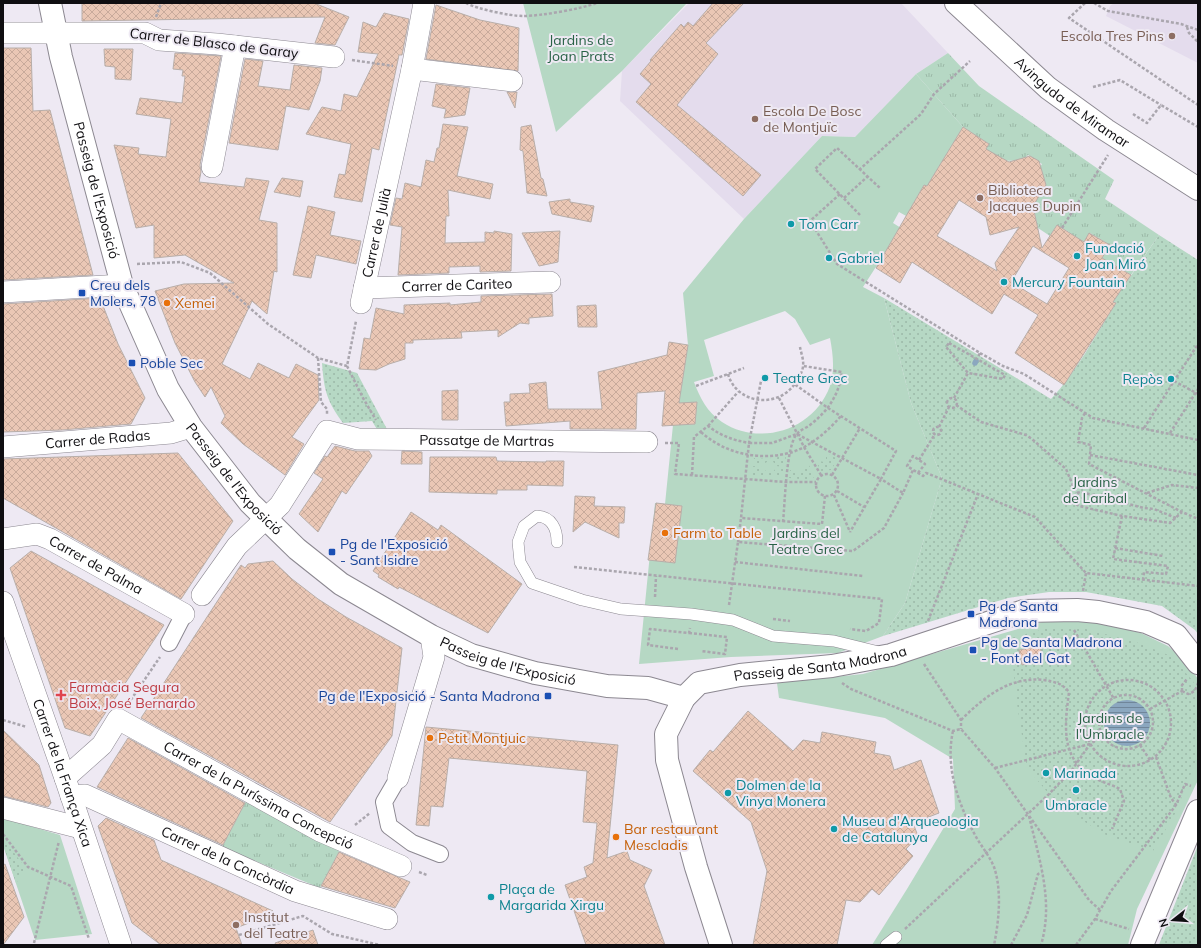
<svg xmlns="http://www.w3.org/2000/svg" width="1201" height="948" font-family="Mulish,sans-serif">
<defs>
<pattern id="grass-tufts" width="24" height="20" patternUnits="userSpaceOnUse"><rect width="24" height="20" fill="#b6d8c4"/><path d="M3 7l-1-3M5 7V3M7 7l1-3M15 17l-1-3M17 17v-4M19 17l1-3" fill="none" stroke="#9bb8a7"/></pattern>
<pattern id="garden-dots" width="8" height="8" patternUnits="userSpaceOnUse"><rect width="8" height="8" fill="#b6d8c4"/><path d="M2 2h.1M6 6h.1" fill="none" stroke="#9bb8a7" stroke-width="1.8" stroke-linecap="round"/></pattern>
<pattern id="water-rules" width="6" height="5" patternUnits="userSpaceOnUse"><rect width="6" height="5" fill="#8ba7bf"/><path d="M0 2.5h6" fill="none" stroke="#70869a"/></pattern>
<pattern id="building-cross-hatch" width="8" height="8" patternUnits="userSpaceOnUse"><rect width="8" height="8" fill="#eac7b5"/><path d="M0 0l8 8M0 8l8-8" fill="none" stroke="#c8aa9b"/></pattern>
</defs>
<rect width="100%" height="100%" fill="#eee9f3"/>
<path fill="#e4dced" d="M689,3H901L948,53L916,74L855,137L822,136L744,219L620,101L622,71Z
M1114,3H1198V63L1106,16L1110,6Z"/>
<path fill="url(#grass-tufts)" d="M948,53L979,86L1114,180L1105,199L1159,235L1131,275L1102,258L1110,245L1090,233L1077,253L1069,232L1057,225L1050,236L1038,228L1032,201L1040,167L1042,164L1028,155C1020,165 993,159 981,158L989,144L963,127L916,74Z
M246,801L341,848L320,888L222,847Z"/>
<path fill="#b6d8c4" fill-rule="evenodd" d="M523,3H687L622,71L556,132Z
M916,74L963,127L927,186L924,185L909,211L908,217L899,212L893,223L901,228L863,287L884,298L911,403L942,478L905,603L883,636L838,653L731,657L639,664L655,503L665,504L673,425L695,424L696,403H679L688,345L683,293L744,219L822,136L855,137ZM785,311L795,319L810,345L830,338C833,354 835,370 830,386C814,430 760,447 722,422C707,412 700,398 694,382L714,376L704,340Z
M1086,620L1141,633L1168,646L1188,664L1198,679V780L1137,909L1128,945H872L907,889L955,809L953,759L885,718L779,698L777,683L863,674L1042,622Z
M3,818L60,835L92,934L35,940L3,845Z"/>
<path fill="url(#garden-dots)" d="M1159,235L1198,260V634L1195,630L1162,606L1086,592H1049L1008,598L883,636L905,603L942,478L911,403L884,298L1051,399C1077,371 1095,336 1116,303L1110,300L1117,296Z
M322,363L357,373L388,431H378L372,421L343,423C327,401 324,391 322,363Z
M826,453L838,459L831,470L821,471L815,460L824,462L826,459Z
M786,455L785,467L776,466L772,460L768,461L763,465L753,464L754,458L770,459Z
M808,464L816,475L811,480L789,478L790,470L802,473Z
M753,466L762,467L767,472H773L776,468L785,469L784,477L753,475Z
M1049,628L1086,629L1136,642L1171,656L1193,681L1198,694V755L1176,812L1153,851L1106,835L1059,806L1027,768L1017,704L1010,638Z
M3,838L27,870L16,883L3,845Z
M1198,845V945H1159L1160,942Z"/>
<path fill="url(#water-rules)" d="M1104 723a23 23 0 1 1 46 0a23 23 0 1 1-46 0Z"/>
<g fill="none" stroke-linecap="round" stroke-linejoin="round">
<path stroke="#8ba7bf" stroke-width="5.5" d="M975,363L976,361"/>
</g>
<path fill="url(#building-cross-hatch)" stroke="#b8aea9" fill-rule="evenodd" d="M82,3H314L349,17L335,45L315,43L325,17L82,21Z
M713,3H744L706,43L718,54L677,105L761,175L743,196L636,102L651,84L640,74L651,61L650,60L681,24L684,27L688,22L693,26Z
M436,5L480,20L519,28L518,71L426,59Z
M384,13L409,19L402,55H399L379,150L372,148L362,202L334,197L339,174L345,175L351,144L306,134L322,107L341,111L344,94L357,97L378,54L358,52L363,22L376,27Z
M3,48H31L33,111L50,110L93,275L3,280Z
M104,49H133L131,80L115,79V67L105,66Z
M175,53L221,56L200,165L201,172L199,182L244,187L246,178L269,181L259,220L277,223V272L274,271L267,314L252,301L222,364L250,379L258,363L289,378L296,364L318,375L319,400L292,437L304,444L285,475L243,444L221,423L225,416L211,387L205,397L195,382L175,343L155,291L184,284L234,283L185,255L154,258V225L136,228L114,145L139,148L138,154L166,157L171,119L136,114L140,98L182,103L185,76H182L183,70L173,69Z
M245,59L263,61L258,86L290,90L294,65L322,68L320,81L309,110L286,106L278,150L229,143Z
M436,84L470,88L465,115L444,118L446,109L432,106Z
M507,92H517L515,108Z
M443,124L468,127L457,176L493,184L490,199L448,190L449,216H446L445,243L485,242V232L494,233V231L512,234L511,271L480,272V266L449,267V273L398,275L402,227L390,225L396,198L402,199L405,183L421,187L426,160L434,162L437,148H439Z
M531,125L541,178L543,179L547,196L527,193L523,151L520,150L521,127Z
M963,127L989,144L986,149L1009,162L1030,156L1039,161L1046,185L1033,206L1042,248L1057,225L1084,242L1089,233L1110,245L1102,258L1131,275L1113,302L1116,303L1064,385L1015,353L1038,315L1004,294L992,314L912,262L900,283L876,268L924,185L927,186ZM959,200L986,217L990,235L1019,227L995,263L997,271L937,236ZM1033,246L1069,268L1047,304L1011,282Z
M282,178L303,181L300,197L274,192Z
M570,199V202L594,206L591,222L552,214L549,202Z
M308,206L335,212L330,235L361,241L356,264L316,255L311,278L293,275Z
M560,231L558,262L539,266L522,233Z
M552,294L553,316L529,318V324L520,323L498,337V330L461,332L462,338L413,340V343H405V359L389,364L376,370L359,369L364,338L370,339L376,308L404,314V305L450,303V305L481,302V296Z
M100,298L118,344L145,398L131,424L62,430L3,432V304Z
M596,305L597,327H578L577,306Z
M669,342L688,345L679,403L697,402L695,424L662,426L665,391L637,393L636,429H570V421L506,426L504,402H510V394L530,393L529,384L546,382L548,409H602L598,372L667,355Z
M458,390V420H442V391Z
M335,446L355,451H369L372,456L346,494L342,491L318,532L299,514L323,479L314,473L325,456L327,457Z
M402,451L422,452V464H401Z
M178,453L233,521L181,599L3,498V459Z
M430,457H496L497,461L546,462V461H564L563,486L527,485V490H497V494L429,492Z
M575,496L595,497L594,506L625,507L624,523H619V538L585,522L573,532Z
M656,503L682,506L675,563L648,560Z
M411,512L438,530L441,525L522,584L488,633L399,587L398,589L378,577L379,575L373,571Z
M31,551L164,625L90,736L65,728L10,568Z
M273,561L292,579L318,599L346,617L402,648L392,736L330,822L141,718L241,565L245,568L248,564Z
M1040,646L1043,660L1022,665L1019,650Z
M748,711L793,751L803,740L820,743L822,732L876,742L874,753L890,756L894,770L921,760L939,813L913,823L918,836L906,849L913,856L879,895L872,889L860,902L846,900L837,945H753L767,871L751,822L693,771L710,750L713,752Z
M426,727L618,745L607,858L627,851L630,860L652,870L644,886L665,945H586L565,885L587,877L584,867L593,863L597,823L583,822L587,771L449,758L443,807L431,806L429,826L416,825Z
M3,730L39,765L51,803L48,807L3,796Z
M128,738L245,803L223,845L97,787Z
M106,818L154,840L161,860L273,911L253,918L254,921L236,928L242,945H161L132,923L98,826Z
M339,852L410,882L395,908L321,886Z
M5,864L24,917L3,945V865Z
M313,930L318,945H276L275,943Z"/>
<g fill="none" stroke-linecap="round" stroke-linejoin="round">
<defs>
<path id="service" d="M557,542C557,529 552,517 537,516L524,526L518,542L520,562L532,583L582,600L621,609L691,614L733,620L773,636L834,641L879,652
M886,945L896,937"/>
<path id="pedestrian" d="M169,643L184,614
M398,778L384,802L389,826L412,843L440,854"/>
<g id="minor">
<path d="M3,33H145L159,40L217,44L334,57"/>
<path d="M412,69L512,81"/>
<path d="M212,167L235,46"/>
<path id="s1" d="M364,288L550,282"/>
<path d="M3,292L122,285"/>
<path id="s2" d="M361,303L412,69L424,3"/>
<path id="s3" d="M3,447L171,433L191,427"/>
<path id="s4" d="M3,539L37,534L50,539L184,614"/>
<path id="s5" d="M202,595L237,546L280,505L327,431L358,439L647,442"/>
<path id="s6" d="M3,602L65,778L121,945"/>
<path id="s7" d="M65,778L102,745L118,719L320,831L401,866"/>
<path d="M398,778L434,657L431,636"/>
<path id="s8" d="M71,796L85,795L295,891L387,919"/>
<path d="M3,808L81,828"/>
</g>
<g id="tertiary">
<path id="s9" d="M50,3L61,57L122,285L168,389L191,427L250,503L297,549L341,584L431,636L471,655L535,673L607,686L648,688L684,698"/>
<path id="s10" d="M956,3L1048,88L1106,130L1198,189"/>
<path id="s11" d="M721,945L696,867L667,760L666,734L684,698L699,683L740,675L832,666L891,655L1024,611L1077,610L1098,612L1146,622L1176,635L1198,663"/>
<path d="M1142,945L1198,811"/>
</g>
</defs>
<use href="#service" stroke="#8c8891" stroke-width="12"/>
<use href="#pedestrian" stroke="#8c8891" stroke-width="18"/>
<use href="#minor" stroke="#8c8891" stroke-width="22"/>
<use href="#tertiary" stroke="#8c8891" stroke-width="24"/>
<path stroke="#aaa6ae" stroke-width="2.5" stroke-dasharray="3 2" stroke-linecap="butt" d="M466,3C477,9 510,16 523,16C541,16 580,9 597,3
M1085,3L1069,18L1198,105
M1094,3L1108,11L1181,24L1198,30
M156,17L161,3
M1187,27L1189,33L1198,42
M352,60L393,66
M1093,87L1120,80L1161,105
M1133,114L1147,123L1161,105L1198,127
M859,170L921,114L934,94L970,61
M840,194L810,221L837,264L980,353L977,359
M844,198L867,177
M860,215L815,169L837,148L881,189
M1062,228L1108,155
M137,264L181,262L210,273L268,324L318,358L347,366L356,321
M949,343L1005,375L1003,379L968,373L946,347Z
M980,353L1003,366L1024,374L1093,418L1198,440
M318,358L321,402L327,409V414
M347,366L363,398L376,420
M779,373L828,408L896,451L881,479L903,493L913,470
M728,374C737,406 782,409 797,380C800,376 803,370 803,366C804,360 801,353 800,347
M1174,381L1198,394
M696,386L744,368
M779,398L804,447L821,475
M954,398L968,373
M947 403a5 5 0 1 1 10 0a5 5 0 1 1-10 0Z
M956,405L981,422L1026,435L1032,439L1066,469L1076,493
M1085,413L1082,418L1078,442L1091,445L1089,464L1182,512
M708,426L738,392
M939,427L949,407
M933 431a4 4 0 1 1 8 0a4 4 0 1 1-8 0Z
M1144,428L1198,344
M701,432C724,453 758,461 789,453C809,448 828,431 841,416
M1170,433L1198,389
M665,443H679L675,474L786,482H816
M1090,455L1198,475
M919,460L935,434
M918,473L925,464L913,456L907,466L923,476L926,473L929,474L978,494
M816 485a11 11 0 1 1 22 0a11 11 0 1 1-22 0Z
M692,475L694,437L708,426C721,436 733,440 749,443L761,381
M832,475L860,428
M837,491L864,507
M1147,493L1172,485L1198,488
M834,495L850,532
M825,496L822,524L741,518L749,443H772L797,434L881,479L850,532
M1122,516L1113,559L1168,566L1166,574L1144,572L1143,580
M1176,518L1154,509L1144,508L1081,492L1076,493V504L1079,506L1122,516L1170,523L1182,512L1198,519
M783,522C785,504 786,445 797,434C800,430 806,428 810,425C828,411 839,395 842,372L803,366
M738,542L741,518
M1115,548L1163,556
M735,562L863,576
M574,567L882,599L879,623L866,631L850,629
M1083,591L1086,573
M655,597L656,576
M729,605L738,542L853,551L884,528L903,493
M773,619L790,621
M928,621L978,494L1035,517L1086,573L1198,586
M1074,630L1114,699
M689,633L727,637L725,654L701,651
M678,649L648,645L650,629L689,633L690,628
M924,664L961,720V729
M1085 723a43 43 0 1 1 86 0a43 43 0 1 1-86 0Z
M842,683L851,689L953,731L961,729L995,768L1089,900L1100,910
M1182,691V685L1187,679
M1182,691L1188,694C1195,692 1196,689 1198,683
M1099 722a27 27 0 1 1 54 0a27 27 0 1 1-54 0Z
M128,704L160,657
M1150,709L1182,691
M3,720L27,727
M961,720C984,697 1010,676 1044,680C1055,682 1062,683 1069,692C1065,724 1060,757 1091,776C1100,782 1111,784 1120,789L1124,801L1112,829
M953,731C945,767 958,803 975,835C981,846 989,855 994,867C1002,890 999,921 994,945
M1140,745L1150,760
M1156,757L1171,798L1176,805
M995,768L1090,744
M1029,816C1039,859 1054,901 1041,945
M355,825L370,813
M3,834L28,867L71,886L89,939
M419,872L427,875
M1095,919L1129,929
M905,929L1048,795L1072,770L1090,744L1103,736
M239,935L303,916L332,934L380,945
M34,943L59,841
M1011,945L1027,915L1038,874L1042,872
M1076,945L1095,919L1111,891L1176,805L1185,784L1191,786"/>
<use href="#service" stroke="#fff" stroke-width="11"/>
<use href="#pedestrian" stroke="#fff" stroke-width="16"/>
<use href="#minor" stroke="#fff" stroke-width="21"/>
<use href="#tertiary" stroke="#fff" stroke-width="22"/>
</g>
<g fill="#8d6e63" stroke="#eee9f3" stroke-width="1.5">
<circle cx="1172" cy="36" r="4"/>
<circle cx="755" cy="119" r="4"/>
<circle cx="980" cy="198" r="4"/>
<circle cx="236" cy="925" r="4"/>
</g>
<g fill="#0f9aa8" stroke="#eee9f3" stroke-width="1.5">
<circle cx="791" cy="224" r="4"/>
<circle cx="1077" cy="256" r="4"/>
<circle cx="829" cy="258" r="4"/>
<circle cx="1004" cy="282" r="4"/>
<circle cx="765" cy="378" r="4"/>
<circle cx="1171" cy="379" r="4"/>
<circle cx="1046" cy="773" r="4"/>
<circle cx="1076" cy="790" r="4"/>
<circle cx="728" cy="793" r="4"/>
<circle cx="834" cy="829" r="4"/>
<circle cx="491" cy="897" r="4"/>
</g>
<g fill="#1a4fb4" stroke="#eee9f3" stroke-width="1.5">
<rect x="78" y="289" width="8" height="8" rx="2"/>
<rect x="128" y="359" width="8" height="8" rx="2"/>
<rect x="328" y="548" width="8" height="8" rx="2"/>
<rect x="967" y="610" width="8" height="8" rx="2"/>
<rect x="969" y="646" width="8" height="8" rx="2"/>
<rect x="544" y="692" width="8" height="8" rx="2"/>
</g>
<g fill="#e8710a" stroke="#eee9f3" stroke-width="1.5">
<circle cx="167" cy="303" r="4"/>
<circle cx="665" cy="533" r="4"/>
<circle cx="430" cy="738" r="4"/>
<circle cx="616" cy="837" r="4"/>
</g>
<path fill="#e0444e" stroke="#eee9f3" stroke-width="1.5" d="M59 689h4v4h4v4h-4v4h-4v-4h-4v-4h4z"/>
<g text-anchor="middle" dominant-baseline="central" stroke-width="4" stroke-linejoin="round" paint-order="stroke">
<g font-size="14" fill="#785e54" stroke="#eee9f3" text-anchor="start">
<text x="1164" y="36" text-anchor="end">Escola Tres Pins</text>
<text x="763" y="111">Escola De Bosc<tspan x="763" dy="16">de Montjuïc</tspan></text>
<text x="988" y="190">Biblioteca<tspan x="988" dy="16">Jacques Dupin</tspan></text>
<text x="244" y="917">Institut<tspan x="244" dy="16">del Teatre</tspan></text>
</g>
<g font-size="14" fill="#286246" stroke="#eee9f3">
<text x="581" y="40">Jardins de<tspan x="581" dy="16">Joan Prats</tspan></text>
<text x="1095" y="482">Jardins<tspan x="1095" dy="16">de Laribal</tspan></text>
<text x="806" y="533">Jardins del<tspan x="806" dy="16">Teatre Grec</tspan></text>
<text x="1110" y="718">Jardins de<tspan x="1110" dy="16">l'Umbracle</tspan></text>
</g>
<g font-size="14" fill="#0f0e11" stroke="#eee9f3">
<text transform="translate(214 43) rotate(7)">Carrer de Blasco de Garay</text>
<text stroke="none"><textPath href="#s10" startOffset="153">Avinguda de Miramar</textPath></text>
<text stroke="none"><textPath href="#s9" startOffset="193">Passeig de l'Exposició</textPath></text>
<text stroke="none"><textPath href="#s2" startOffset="72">Carrer de Julià</textPath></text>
<text stroke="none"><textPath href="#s1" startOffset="93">Carrer de Cariteo</textPath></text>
<text stroke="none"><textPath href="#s3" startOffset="95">Carrer de Radas</textPath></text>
<text stroke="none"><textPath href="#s5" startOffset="368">Passatge de Martras</textPath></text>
<text stroke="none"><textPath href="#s9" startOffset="517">Passeig de l'Exposició</textPath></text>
<text stroke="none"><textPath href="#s4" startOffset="101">Carrer de Palma</textPath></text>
<text stroke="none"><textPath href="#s9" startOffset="853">Passeig de l'Exposició</textPath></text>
<text stroke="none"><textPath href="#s11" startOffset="403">Passeig de Santa Madrona</textPath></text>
<text stroke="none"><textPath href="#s6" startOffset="181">Carrer de la França Xica</textPath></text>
<text stroke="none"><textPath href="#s7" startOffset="240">Carrer de la Puríssima Concepció</textPath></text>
<text stroke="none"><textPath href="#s8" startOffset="171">Carrer de la Concòrdia</textPath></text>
</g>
<g font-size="14" fill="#0d838f" stroke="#eee9f3" text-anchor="start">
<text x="799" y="224">Tom Carr</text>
<text x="1085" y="248">Fundació<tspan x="1085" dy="16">Joan Miró</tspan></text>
<text x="837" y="258">Gabriel</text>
<text x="1012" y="282">Mercury Fountain</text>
<text x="773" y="378">Teatre Grec</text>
<text x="1163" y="379" text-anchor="end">Repòs</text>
<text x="1054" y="773">Marinada</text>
<text x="736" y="785">Dolmen de la<tspan x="736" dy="16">Vinya Monera</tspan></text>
<text x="1076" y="805" text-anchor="middle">Umbracle</text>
<text x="842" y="821">Museu d'Arqueologia<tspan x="842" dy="16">de Catalunya</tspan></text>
<text x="499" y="889">Plaça de<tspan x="499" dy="16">Margarida Xirgu</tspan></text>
</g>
<g font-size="14" fill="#164399" stroke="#eee9f3" text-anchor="start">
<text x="90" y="285">Creu dels<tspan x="90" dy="16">Molers, 78</tspan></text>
<text x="140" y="363">Poble Sec</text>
<text x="340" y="544">Pg de l'Exposició<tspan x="340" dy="16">- Sant Isidre</tspan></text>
<text x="979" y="606">Pg de Santa<tspan x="979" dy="16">Madrona</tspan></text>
<text x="981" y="642">Pg de Santa Madrona<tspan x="981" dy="16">- Font del Gat</tspan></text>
<text x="540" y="696" text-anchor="end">Pg de l'Exposició - Santa Madrona</text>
</g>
<g font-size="14" fill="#c56008" stroke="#eee9f3" text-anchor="start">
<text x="175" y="303">Xemei</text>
<text x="673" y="533">Farm to Table</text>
<text x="438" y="738">Petit Montjuic</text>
<text x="624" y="829">Bar restaurant<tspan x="624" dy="16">Mescladis</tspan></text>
</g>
<g font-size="14" fill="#be3a42" stroke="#eee9f3" text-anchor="start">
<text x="69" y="687">Farmàcia Segura<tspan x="69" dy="16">Boix, José Bernardo</tspan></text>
</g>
</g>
<rect width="1201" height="948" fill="none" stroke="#0f0e11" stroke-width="8"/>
<g transform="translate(1173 920) rotate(253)" stroke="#eee9f3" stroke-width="3" paint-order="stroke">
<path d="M0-3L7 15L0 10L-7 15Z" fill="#0f0e11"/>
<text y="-6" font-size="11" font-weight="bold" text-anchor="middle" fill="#0f0e11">N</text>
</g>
</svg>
